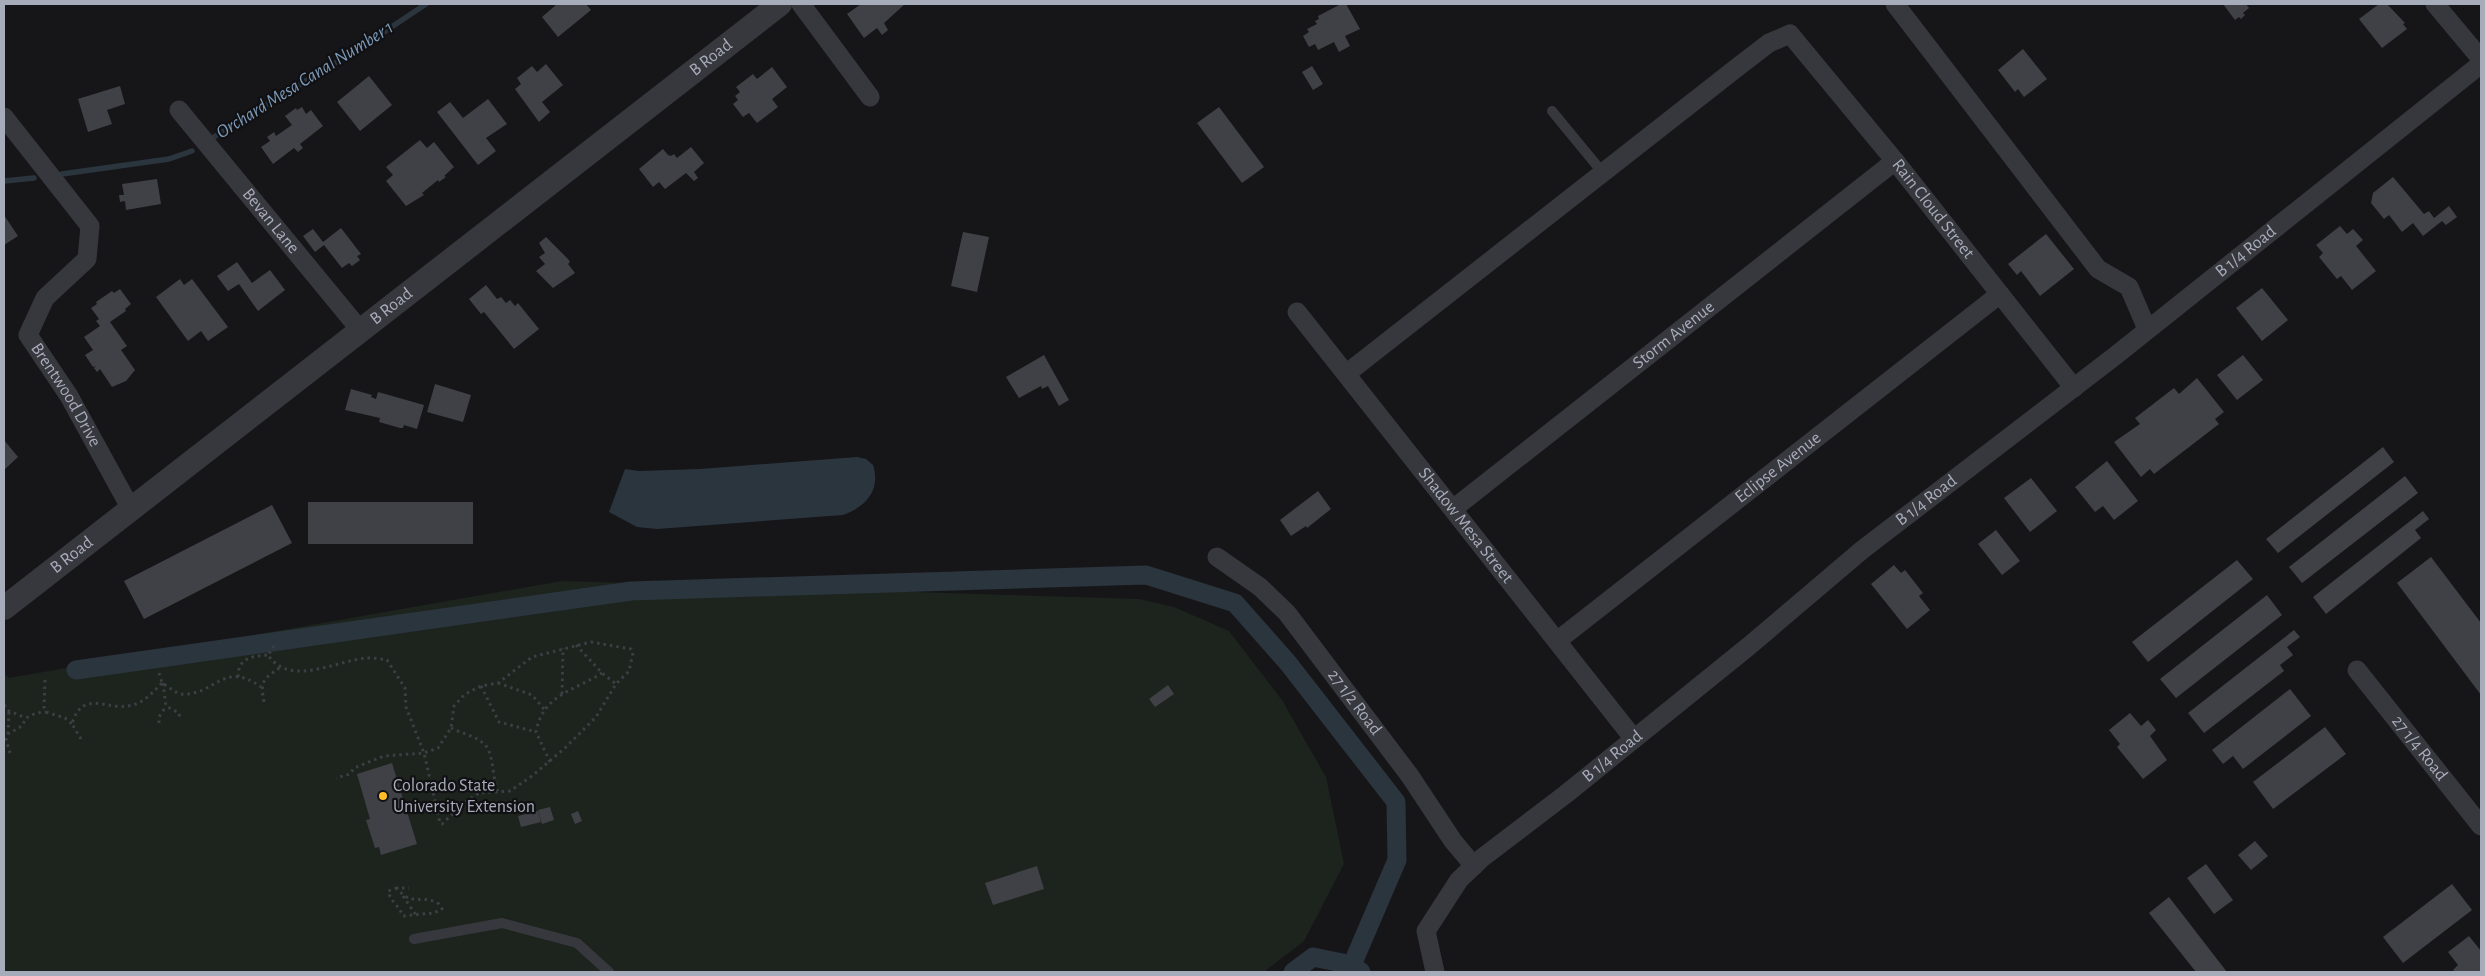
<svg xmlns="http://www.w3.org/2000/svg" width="2485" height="976" font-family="'Alegreya Sans',sans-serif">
<rect width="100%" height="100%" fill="#161619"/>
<path fill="#1c241d" d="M562,581L1139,599L1174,607L1229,631L1282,700L1326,777L1344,864L1304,941L1264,972H4V673L9,678Z"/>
<path fill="#2b353e" d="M857,457L866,459L873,465C881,490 866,507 843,515L657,529L637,527L609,512L625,469L639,471L700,469Z"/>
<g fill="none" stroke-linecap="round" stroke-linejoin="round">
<path stroke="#2b353e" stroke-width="5.5" d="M209,140L363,46L426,4
M62,174L169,159L192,151
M4,181L34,178"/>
<path stroke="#2b353e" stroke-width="19" d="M76,670L631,591L1146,575L1235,603L1288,663L1396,802L1397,860L1352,965
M1293,972L1313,957L1352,965L1361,972"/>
</g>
<path fill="#404146" d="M557,4H586L591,10L558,37L542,17Z
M861,4H905L884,23L888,30L882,35L877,28L864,38L847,14Z
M1341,4H1346L1360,29L1345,36L1350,46L1339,52L1334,42L1318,50L1315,44L1309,47L1303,36L1309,32L1307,29L1317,24L1315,21L1319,19L1318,16Z
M2223,4H2246L2249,8L2243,13L2245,15L2241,19L2239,17L2235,20Z
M2379,4H2387L2405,23L2403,24L2407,29L2382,48L2359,19Z
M2023,49L2047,79L2024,97L2018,89L2015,92L1998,70Z
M546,64L563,85L542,102L550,112L539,122L515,89L521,84L517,78L532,66L537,72Z
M1312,66L1323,84L1313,90L1302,72Z
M772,67L787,87L772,99L778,107L757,123L749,113L743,117L733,104L738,100L735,96L740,92L736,87L753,74L757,79Z
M369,76L392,105L360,131L337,102Z
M120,86L125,104L107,110L112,124L88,132L78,99Z
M488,99L507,124L486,138L496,151L478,165L437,112L450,102L463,118Z
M302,107L306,114L311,110L323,126L300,144L303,148L298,152L294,148L273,164L261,147L270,141L267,137L274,132L276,136L292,125L285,116L296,108L297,110Z
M1219,107L1264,167L1242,183L1197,123Z
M420,140L427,148L434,142L454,167L444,176L446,177L439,182L438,180L422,193L424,195L406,206L386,181L393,175L386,167Z
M691,147L704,163L694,172L698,178L694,181L686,173L665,189L659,182L653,187L639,169L663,149L668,155L671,156L674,154L677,158Z
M2393,177L2424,214L2429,211L2434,218L2449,206L2457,217L2446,225L2442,221L2423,236L2413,223L2402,232L2389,215L2384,219L2371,203L2373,193Z
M157,179L161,204L126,210L125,201L120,202L119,195H124L122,184Z
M4,215L18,236L4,245Z
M2340,226L2347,234L2353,229L2363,240L2356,246L2376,271L2352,290L2341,276L2337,279L2319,257L2323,253L2316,245Z
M341,228L361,254L357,256L360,260L352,266L349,263L342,268L324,245L315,252L303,236L313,229L323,242Z
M963,232L989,237L977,292L951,286Z
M2046,234L2074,269L2040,296L2021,271L2017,275L2008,264Z
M546,237L568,259L570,262L568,264L575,273L553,288L536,271L545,264L539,257L545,253L539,243Z
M237,262L252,283L270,270L285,290L258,311L239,284L228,291L217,276Z
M180,279L184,285L192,279L228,327L208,341L201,331L188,341L156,297Z
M486,285L497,299L501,297L506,303L510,300L515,306L518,303L539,329L514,349L484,312L481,314L469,299Z
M2262,288L2288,320L2262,341L2236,308Z
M120,289L131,304L125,309L126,311L110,322L127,346L121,350L135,370L126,381L112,387L100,369L97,372L94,368L96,366L93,367L85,355L93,350L84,337L100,326L96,321L99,319L91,308L97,304L96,302L112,291L114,293Z
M1044,355L1069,400L1059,406L1048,386L1042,389L1041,386L1019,398L1006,377Z
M2243,355L2263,380L2237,400L2217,375Z
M2197,378L2224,412L2215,419L2219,424L2154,474L2150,469L2141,477L2114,442L2140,424L2135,418L2174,388L2179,394Z
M435,384L471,395L463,422L427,412Z
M351,389L372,395L371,397L376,399L378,392L424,405L417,429L404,425L403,428H400L379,422L380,418L345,410Z
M4,440L18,457L4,470Z
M2383,447L2394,462L2278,553L2266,539Z
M2107,461L2138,501L2114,520L2103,506L2095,512L2075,487Z
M2405,476L2418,493L2302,583L2289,567Z
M2031,478L2057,511L2030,532L2004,498Z
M1318,491L1331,509L1307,528L1306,526L1291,536L1280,520Z
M308,502H473V544H308Z
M272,505L292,543L144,619L124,581Z
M2423,511L2429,519L2415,530L2421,538L2326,614L2313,597Z
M1996,530L2020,561L2002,575L1978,544Z
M2431,557L2481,623V695L2397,583Z
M2237,560L2253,579L2148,662L2132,642Z
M1894,565L1901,573L1905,570L1923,593L1919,596L1930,610L1907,629L1871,584Z
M2267,595L2282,615L2176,698L2160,679Z
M2294,630L2300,637L2287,647L2293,655L2280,665L2284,671L2204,733L2188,713Z
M1168,685L1174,694L1155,707L1149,699Z
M2290,689L2311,716L2243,769L2233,756L2223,764L2212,750Z
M2130,713L2141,726L2148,720L2156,730L2150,736L2167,760L2143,779L2117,747L2120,744L2109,730Z
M2325,727L2346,754L2273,809L2253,782Z
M392,763L417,844L381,855L379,847L375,848L366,820L370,819L357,774Z
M550,807L554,820L542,824L538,810Z
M538,811L541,822L521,827L518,816Z
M578,811L582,821L575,824L571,814Z
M2255,841L2268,856L2251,870L2238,855Z
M2206,864L2233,900L2214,914L2187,878Z
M1037,866L1044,889L993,905L985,883Z
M2452,884L2472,910L2403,963L2383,937Z
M2169,897L2227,972H2196L2149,913Z
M2469,936L2481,951V972H2455L2453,970L2458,965L2448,952Z"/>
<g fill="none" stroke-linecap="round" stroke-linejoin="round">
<path stroke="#3d3f45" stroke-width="3" stroke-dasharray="2.5 4" stroke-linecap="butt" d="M576,645L602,673L616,684
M274,646L268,655C290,688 337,660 367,658C374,658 381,659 387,660L405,688L406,707L424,753L440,823L442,824L468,800L479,793L510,791L532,776L565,748L596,717L616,684L629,671L633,653L631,649L591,642L532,657L498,683L481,686L465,694L454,706L451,728L438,748L424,753L384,756L354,768L350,774L336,778
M159,673L162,683L179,694C216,697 222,659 261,687
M238,677C238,658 252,656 268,655
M45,680L44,707L46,712L65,718L72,724
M163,683L166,706L179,713L180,719
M498,683L532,695L544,709
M481,686L499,722L536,732
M562,694L563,648
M264,702C260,681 263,679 281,667
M4,705L9,711L26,718
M159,723V717L166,706
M451,728C461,733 479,737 486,746C494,756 492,778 498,791
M8,734L9,712
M81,739L72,724C82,689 107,710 128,706C143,704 152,693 162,683
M10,753L6,740L8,734L22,726L26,718L36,713L46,712
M550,762L536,732C543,694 574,691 602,673
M397,888L388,891C391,902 399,906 403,916L434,913L442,909L439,904C422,893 412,908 397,888H409
M403,896L416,915"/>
<path stroke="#37383e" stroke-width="10" d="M1552,111L1603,173
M414,939L502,923L577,943L609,972"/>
<g stroke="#37383e" stroke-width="19">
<path d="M801,4L870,97"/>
<path d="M1895,4L2098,269L2129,287L2147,329"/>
<path d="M2435,4L2481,59"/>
<path id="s1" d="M179,110L361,331"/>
<path id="s2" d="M4,117L90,226L87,259L45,298L28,335L69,396L131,509"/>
<path id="s3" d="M1297,312L1634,739"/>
<path id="s4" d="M1346,374L1739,66L1769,43L1790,34L1895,161L2074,388"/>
<path id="s5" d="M1453,509L1895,161"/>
<path id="s6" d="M1217,557L1260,587L1287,613L1410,776L1453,841L1474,866"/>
<path id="s7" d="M1557,641L2000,294"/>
<path id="s8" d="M2357,670L2481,826"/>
<path id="s9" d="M1435,972L1426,931L1459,880L1482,858L1566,794L1749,646L1862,550L2115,356L2481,64"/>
</g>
<path stroke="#37383e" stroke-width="24" id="s10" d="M4,608L780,4"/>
</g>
<circle fill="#ffbe28" stroke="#111114" stroke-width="2" cx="383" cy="796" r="5"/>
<g text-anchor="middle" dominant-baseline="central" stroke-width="4.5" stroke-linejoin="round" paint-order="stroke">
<g font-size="18" fill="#a7acba" stroke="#111114">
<text stroke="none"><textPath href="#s10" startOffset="896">B Road</textPath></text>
<text stroke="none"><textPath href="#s4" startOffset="786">Rain Cloud Street</textPath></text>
<text stroke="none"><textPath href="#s1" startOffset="144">Bevan Lane</textPath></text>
<text stroke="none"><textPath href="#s9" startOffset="1110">B 1/4 Road</textPath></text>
<text stroke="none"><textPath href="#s10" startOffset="491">B Road</textPath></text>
<text stroke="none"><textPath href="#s5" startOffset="281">Storm Avenue</textPath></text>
<text stroke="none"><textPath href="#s2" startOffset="341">Brentwood Drive</textPath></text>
<text stroke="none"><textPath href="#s7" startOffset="281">Eclipse Avenue</textPath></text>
<text stroke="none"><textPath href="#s9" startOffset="705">B 1/4 Road</textPath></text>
<text stroke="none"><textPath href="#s3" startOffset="272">Shadow Mesa Street</textPath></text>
<text stroke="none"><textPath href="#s10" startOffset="86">B Road</textPath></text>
<text stroke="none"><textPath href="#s6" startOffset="202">27 1/2 Road</textPath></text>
<text stroke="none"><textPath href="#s8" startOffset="100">27 1/4 Road</textPath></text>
<text stroke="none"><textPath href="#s9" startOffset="300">B 1/4 Road</textPath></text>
</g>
<g font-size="18" fill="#a7acba" stroke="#111114" text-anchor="start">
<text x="393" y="786">Colorado State<tspan x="393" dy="21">University Extension</tspan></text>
</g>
<g font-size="19" font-style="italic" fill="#7b99b8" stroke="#111114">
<text transform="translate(305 80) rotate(-32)">Orchard Mesa Canal Number 1</text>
</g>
</g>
<rect width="2485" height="976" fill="none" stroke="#a7acba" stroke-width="10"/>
</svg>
